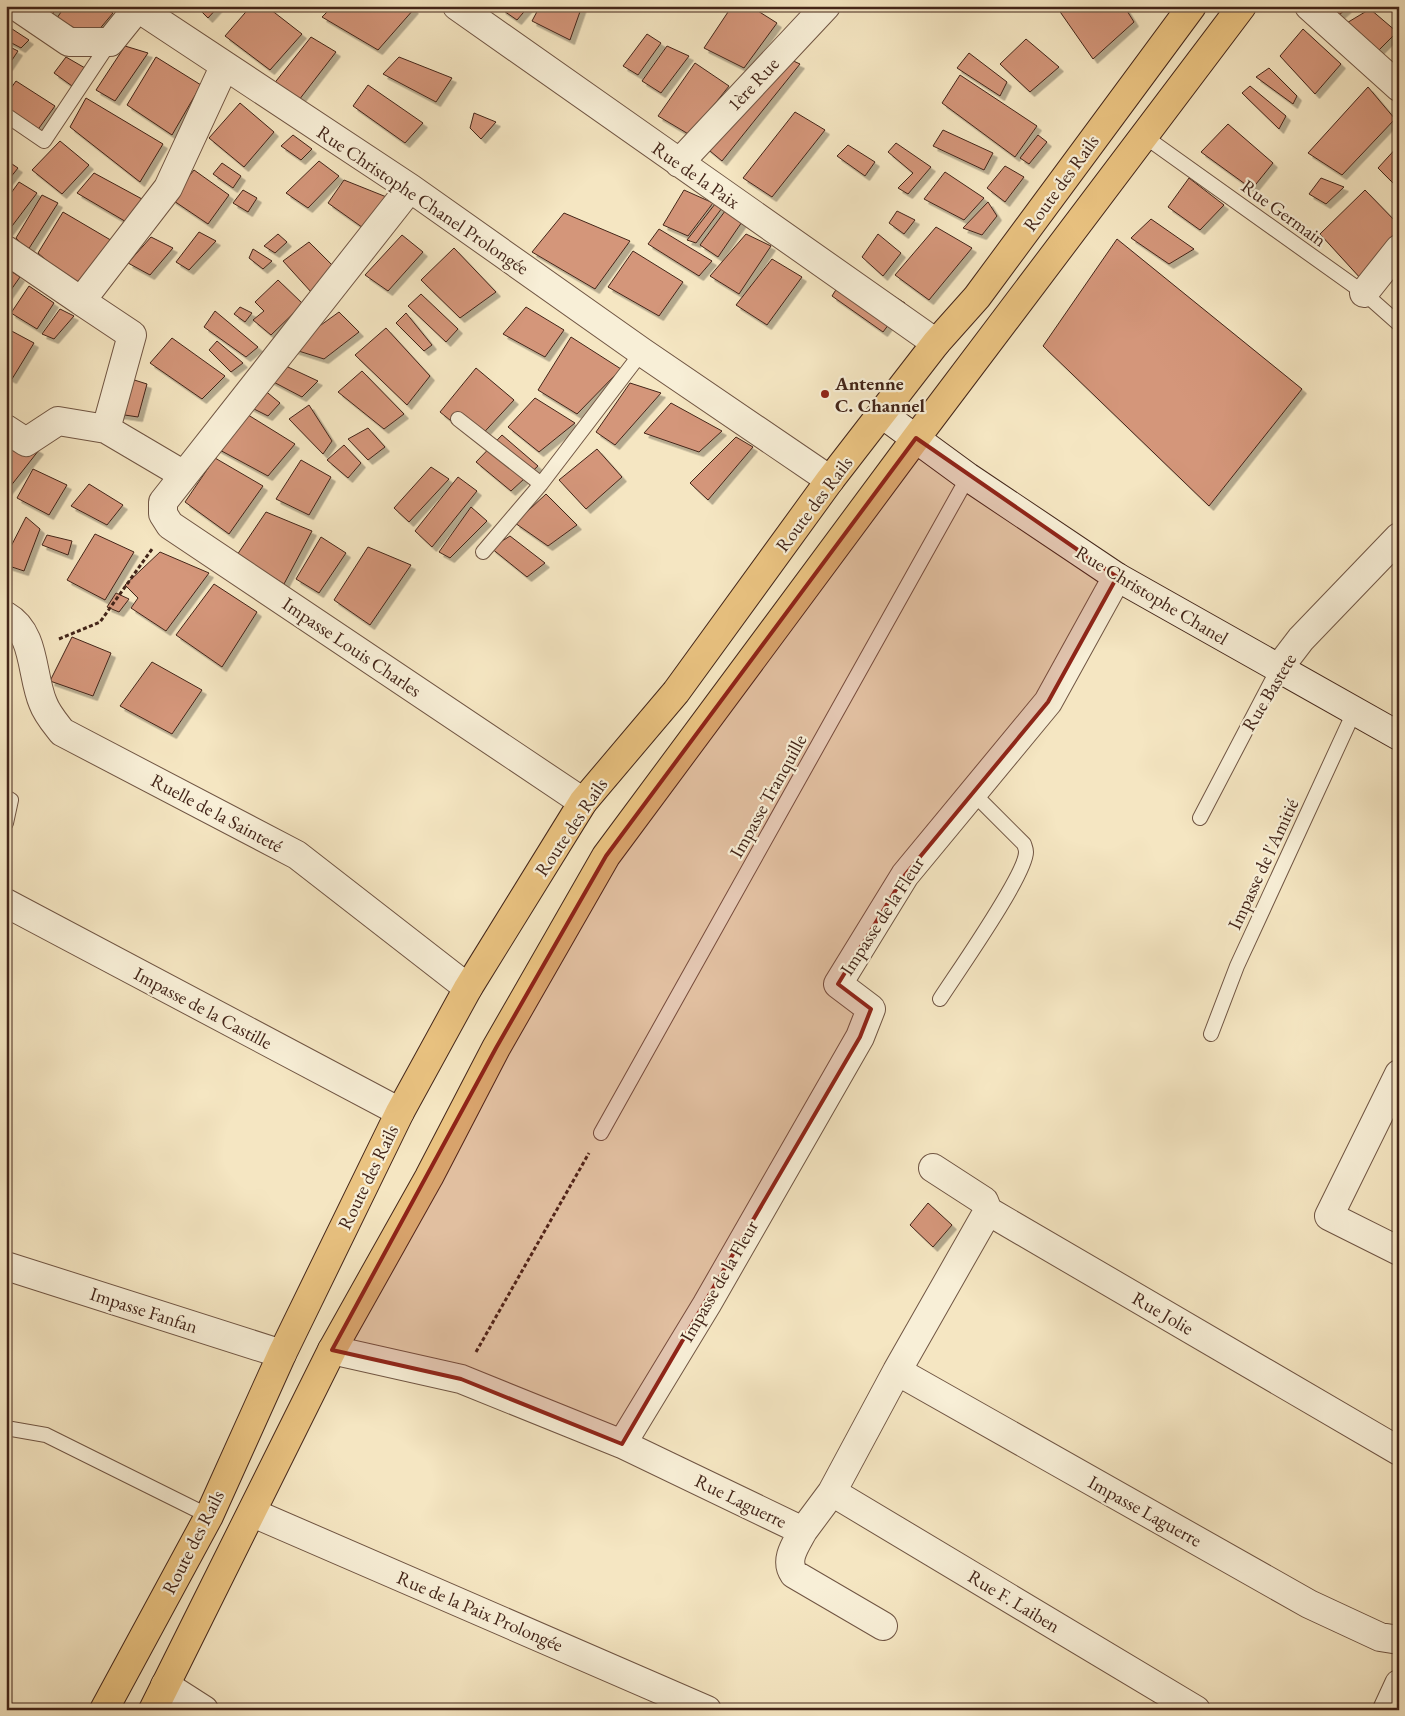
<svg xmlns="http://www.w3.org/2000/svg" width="1405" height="1716" font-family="'EB Garamond',serif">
<defs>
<filter id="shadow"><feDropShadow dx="4.5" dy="4.5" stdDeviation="0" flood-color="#0004"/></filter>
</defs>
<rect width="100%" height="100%" fill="#f5e6c2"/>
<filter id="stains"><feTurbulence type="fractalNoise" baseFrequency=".004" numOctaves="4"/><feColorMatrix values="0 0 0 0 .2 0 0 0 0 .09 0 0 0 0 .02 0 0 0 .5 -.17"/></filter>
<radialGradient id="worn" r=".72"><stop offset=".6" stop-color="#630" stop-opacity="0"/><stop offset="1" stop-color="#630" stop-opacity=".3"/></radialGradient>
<path fill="#d4967a" stroke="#432519" filter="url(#shadow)" d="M24,6H57L49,21Z
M65,6H100L113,13L92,38L57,18Z
M196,6H219L208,18Z
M251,6H266L302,34L270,70L225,36Z
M333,6H410L414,9L378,50L322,17Z
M504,6H529L517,20L501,9Z
M540,6H582L570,40L532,21Z
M732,6H750L777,23L744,68L704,48Z
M1056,6H1124L1134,22L1093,59Z
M1328,6H1349L1337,17Z
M1387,6H1399V19Z
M1370,9L1397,32L1378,51L1345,24Z
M6,25L29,40L21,48L6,40Z
M1303,29L1341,64L1315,94L1280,56Z
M647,34L661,43L638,75L623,66Z
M311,37L336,52L292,109L269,90Z
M1026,39L1059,67L1030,92L1000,64Z
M6,45L18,51L8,66H6Z
M125,46L148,53L115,101L96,90Z
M667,46L689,56L661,93L642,81Z
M969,53L1007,82L1000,96L957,68Z
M778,54L800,64L722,161L704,146Z
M66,57L85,68L72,86L54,73Z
M156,57L201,85L172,135L127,105Z
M399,57L452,78L436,102L383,74Z
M695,63L729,86L690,135L658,116Z
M1269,68L1297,96L1293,104L1256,77Z
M960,75L1037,126L1015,157L942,103Z
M16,81L55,106L34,135L6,117V95Z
M368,85L423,123L405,143L353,106Z
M1250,86L1286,116L1279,129L1242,93Z
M1368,87L1395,119L1342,175L1308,153Z
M86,98L163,144L140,182L70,127Z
M240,103L274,132L244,167L209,138Z
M795,112L825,130L772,197L743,178Z
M474,113L496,122L481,139L470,128Z
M1228,124L1273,163L1252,189L1201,152Z
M943,130L993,153L984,170L933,146Z
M293,135L312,149L301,160L281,146Z
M1038,135L1047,142L1029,164L1020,158Z
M60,141L89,165L62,194L32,170Z
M896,143L931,167L908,194L898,188L913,173L888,152Z
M848,145L875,162L865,176L837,156Z
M1399,145V189L1378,168Z
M6,160L18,168L6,183Z
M319,161L339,176L308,208L286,193Z
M222,163L241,176L233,188L213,174Z
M1005,166L1024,177L1005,202L987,188Z
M194,170L229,195L208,224L171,199Z
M945,172L984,198L964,220L924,199Z
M94,173L142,199L128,223L77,193Z
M1189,178L1224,205L1200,230L1168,207Z
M1321,178L1344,187L1326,204L1309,194Z
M344,180L394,200L366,230L328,203Z
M19,182L37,193L6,234V200Z
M243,190L257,198L248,212L233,203Z
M684,190L713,203L688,236L663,225Z
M1365,190L1399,225V241L1362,280L1320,234Z
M42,195L58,203L28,250L16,238Z
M988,202L997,216L982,235L963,228Z
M715,204L722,208L696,243L687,240Z
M728,207L744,219L718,257L700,245Z
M897,211L915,220L904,234L889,223Z
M63,212L114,242L77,287L38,253Z
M564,213L630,241L595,289L532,252Z
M1151,219L1194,249L1169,264L1131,238Z
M936,227L972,248L929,300L895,275Z
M659,229L712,261L699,276L648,244Z
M199,232L216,241L189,270L176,262Z
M278,234L287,242L275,253L264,246Z
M746,234L771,246L739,294L710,276Z
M878,234L901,253L883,276L862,257Z
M402,235L423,252L388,291L365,275Z
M151,237L173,248L150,275L128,263Z
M1117,239L1302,389L1209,506L1043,346Z
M309,242L339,272L312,293L283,261Z
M454,248L496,292L460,318L421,280Z
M253,249L272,261L263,269L249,258Z
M633,251L683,282L659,316L608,287Z
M772,259L802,277L767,325L736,305Z
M6,268L20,277L6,297Z
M849,269L905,303L883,332L832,296Z
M278,280L303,304L271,335L253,320L264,311L255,302Z
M29,286L54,303L37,329L11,313Z
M421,294L458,329L446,342L408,306Z
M240,307L252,313L245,322L234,314Z
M526,307L564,330L545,357L503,334Z
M60,309L74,316L54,339L42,334Z
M215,311L258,347L246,357L204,327Z
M339,312L359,332L324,359L289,348Z
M406,313L432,345L424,351L396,323Z
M6,328L34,343L12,379L6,376Z
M386,328L430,376L407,405L355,355Z
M571,337L621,369L577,414L538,390Z
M172,338L225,376L202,399L150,363Z
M217,341L243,363L231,372L209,350Z
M275,361L318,381L302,397L264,377Z
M476,368L514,400L476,441L440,412Z
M362,371L404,414L384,429L338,392Z
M128,378L147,384L138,417L118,414Z
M630,383L661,393L615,445L596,432Z
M263,389L280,403L268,416L248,406Z
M535,398L575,423L539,452L508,427Z
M671,403L722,431L699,452L644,433Z
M309,405L332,441L323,454L289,419Z
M245,413L295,444L268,476L216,448Z
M368,428L385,447L368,460L348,439Z
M6,431L39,450L6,492Z
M502,435L538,466L511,491L476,462Z
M736,437L753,447L708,500L690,483Z
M344,445L361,463L348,478L327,460Z
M597,449L622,477L586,509L559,480Z
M215,458L263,486L229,534L185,502Z
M301,460L331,477L309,515L276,499Z
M431,467L449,479L409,522L394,508Z
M33,469L67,485L49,515L17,498Z
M458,477L477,491L432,547L415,531Z
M89,484L123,505L107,525L71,506Z
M546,494L577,525L548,546L515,523Z
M471,507L487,521L450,558L439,552Z
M266,512L312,531L284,584L237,555Z
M26,517L40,529L24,571L6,565V556Z
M95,534L134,552L105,600L67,580Z
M47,535L72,541L68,555L42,545Z
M510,536L545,563L527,577L491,548Z
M321,537L346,553L319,593L296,579Z
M368,547L411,565L370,625L334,600Z
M160,552L209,573L166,631L131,608L138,598L125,585Z
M214,584L257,612L222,667L176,635Z
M116,593L129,599L119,612L107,607Z
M72,637L111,653L93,696L50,681Z
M152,662L202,690L172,734L120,706Z
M928,1203L952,1225L933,1247L910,1225Z"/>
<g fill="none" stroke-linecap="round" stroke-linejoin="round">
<defs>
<path id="lane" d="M6,115L44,141L110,42
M1144,136L1364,293L1399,324
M458,419L541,484
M483,552L541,484L642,352
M6,797L11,800L6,823
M1200,818L1278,669
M940,999C956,974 1026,875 1026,852C1026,849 1025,847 1024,844L972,792
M1211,1034L1237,966L1354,712
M601,1133L968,477
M6,1428L46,1435L209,1516"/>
<path id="street" d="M16,6L69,42H110L139,6
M457,6L936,343
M1309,6L1399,87
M138,8L410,188L642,352L830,480
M679,163L826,6
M410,188L163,502V514L170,525L583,802
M6,250L81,301
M1364,293L1399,249
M6,429L26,442L58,421L106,429L184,475
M106,429L132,335L81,301L168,188L224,67
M6,616C36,633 31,675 43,703C47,714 55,723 62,732L297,855L468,988
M1278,669L1301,639L1399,537
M6,903L400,1112
M1399,1074L1329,1216L1399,1251
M933,1168L984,1201L988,1211L1399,1451
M6,1266L282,1354
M332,1350L461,1379L622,1444L803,1531L832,1492L897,1371L988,1211
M897,1371L1309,1604L1380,1637L1399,1640
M622,1444L707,1304L860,1037L871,1009L838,984L905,875L1048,702L1117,577
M832,1492L1196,1710
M253,1513L707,1710
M803,1531C796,1544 784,1560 794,1574L883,1626
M165,1685L204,1710
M1387,1710L1399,1684"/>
<path id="secondary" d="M882,414L968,477L1117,577L1399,736"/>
<path id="primary" d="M104,1710L209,1516L282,1354L400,1112L468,988L583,802L676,692L830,480L936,343L977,297L1192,6
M153,1710L332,1350L429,1177L496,1048L606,856L916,438L1242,6"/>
</defs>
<use href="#lane" stroke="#705543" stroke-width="16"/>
<use href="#street" stroke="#705543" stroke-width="30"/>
<use href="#secondary" stroke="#432519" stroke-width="30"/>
<use href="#primary" stroke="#432519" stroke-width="30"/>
<path stroke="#432519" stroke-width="3" stroke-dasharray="4 2.5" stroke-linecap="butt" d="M59,639L100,622L152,549
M476,1352L589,1153"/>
<use href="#lane" stroke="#f8efd7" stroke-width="14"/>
<use href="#street" stroke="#f8efd7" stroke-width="28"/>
<use href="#secondary" stroke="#f8efd7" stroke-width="28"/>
<use href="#primary" stroke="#eac381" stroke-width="28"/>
</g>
<path fill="#8f2418" fill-opacity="0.2" stroke="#8f2418" stroke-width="4" stroke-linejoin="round" d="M916,438L1117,577L1048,702L905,875L838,984L871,1009L860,1037L622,1444L461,1379L332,1350L496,1048L606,856Z"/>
<circle fill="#8f2418" stroke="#f8efd7" stroke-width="2" cx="825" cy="394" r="5"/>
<g text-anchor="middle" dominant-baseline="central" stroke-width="4.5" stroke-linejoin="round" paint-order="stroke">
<g font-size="19" fill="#432519" stroke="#f8efd7">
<text transform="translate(753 84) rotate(-47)">1ère Rue</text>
<text transform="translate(696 175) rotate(35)">Rue de la Paix</text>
<text transform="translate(1061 183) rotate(-54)">Route des Rails</text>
<text transform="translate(423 200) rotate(34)">Rue Christophe Chanel Prolongée</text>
<text transform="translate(1284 213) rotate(36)">Rue Germain</text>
<text transform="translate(814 504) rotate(-53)">Route des Rails</text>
<text transform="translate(1152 595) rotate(31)">Rue Christophe Chanel</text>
<text transform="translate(352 647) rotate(34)">Impasse Louis Charles</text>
<text transform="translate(1269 692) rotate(-59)">Rue Bastete</text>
<text transform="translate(768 796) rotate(-61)">Impasse Tranquille</text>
<text transform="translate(217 813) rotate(28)">Ruelle de la Sainteté</text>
<text transform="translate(571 827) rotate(-56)">Route des Rails</text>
<text transform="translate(1263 864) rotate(-65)">Impasse de l'Amitié</text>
<text transform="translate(882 916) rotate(-57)">Impasse de la Fleur</text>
<text transform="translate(203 1008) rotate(28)">Impasse de la Castille</text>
<text transform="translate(368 1177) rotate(-64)">Route des Rails</text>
<text transform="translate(719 1281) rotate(-60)">Impasse de la Fleur</text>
<text transform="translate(144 1310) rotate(18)">Impasse Fanfan</text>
<text transform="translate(1163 1313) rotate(30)">Rue Jolie</text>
<text transform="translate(741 1501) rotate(26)">Rue Laguerre</text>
<text transform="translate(1145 1511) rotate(29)">Impasse Laguerre</text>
<text transform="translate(193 1542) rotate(-63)">Route des Rails</text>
<text transform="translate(1014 1601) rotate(31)">Rue F. Laiben</text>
<text transform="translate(480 1611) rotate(23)">Rue de la Paix Prolongée</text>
</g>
<g font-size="19" font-weight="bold" fill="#432519" stroke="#f8efd7" text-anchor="start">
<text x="835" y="383">Antenne<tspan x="835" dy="22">C. Channel</tspan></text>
</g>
</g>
<rect width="1405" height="1716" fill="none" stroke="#f5e6c2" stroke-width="25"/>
<rect x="8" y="8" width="1390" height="1701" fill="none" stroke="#432519" stroke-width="2.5"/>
<rect x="12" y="12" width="1380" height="1691" fill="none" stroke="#432519"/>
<rect width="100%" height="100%" filter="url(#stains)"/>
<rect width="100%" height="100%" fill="url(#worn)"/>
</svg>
